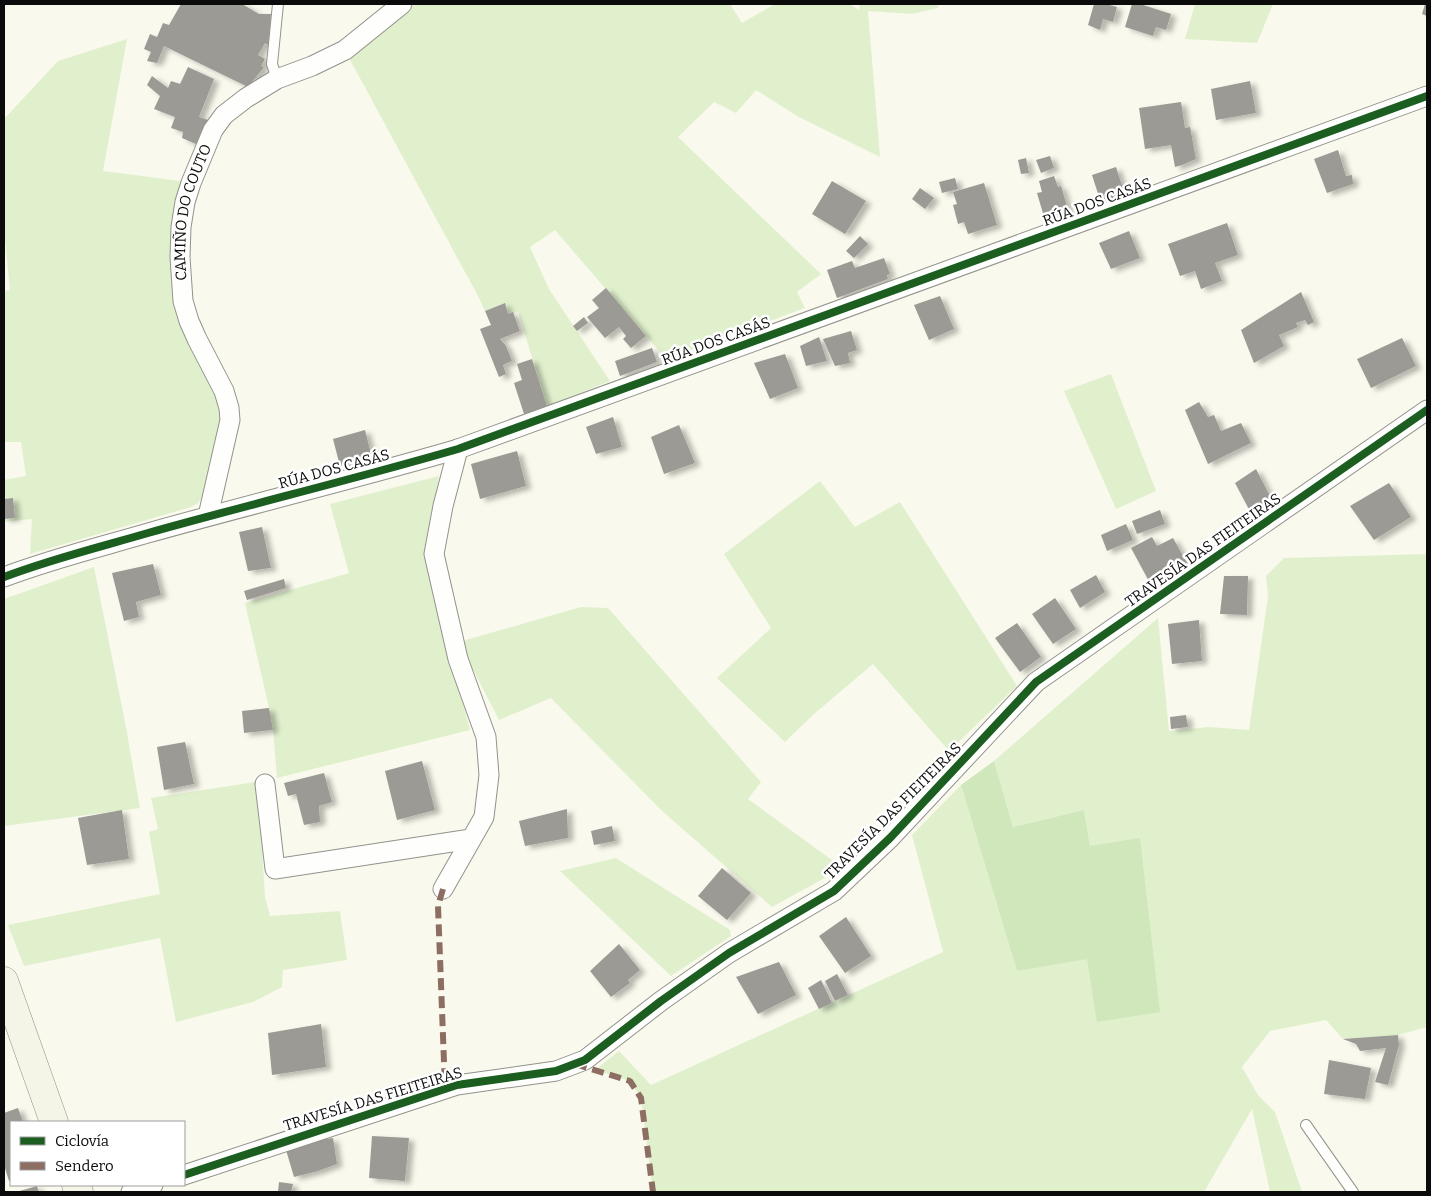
<svg xmlns="http://www.w3.org/2000/svg" width="1431" height="1196" font-family="Bitter,serif">
<defs>
<filter id="shadow"><feDropShadow dx="5.5" dy="3" stdDeviation="2.5" flood-color="#0004"/></filter>
</defs>
<rect width="100%" height="100%" fill="#faf9ed"/>
<path fill="#e0f0cd" d="M415,4H730L742,23L775,4H850L859,10L860,4H939L938,8L912,14L868,11L880,157L797,116L756,90L736,113L714,102L678,137L821,274L797,292L805,308L666,359L555,230L530,247L549,289L610,381L547,406L518,312L508,314L504,303L485,311L478,296L348,56Z
M1195,4H1273L1257,43L1185,39Z
M127,39L103,171L181,181L173,272L182,329L219,403L223,426L207,491L198,503L191,507L30,554L32,519L4,522V519L15,518L13,498L4,499V480L26,476L21,442H4V291L10,290L4,229V119L58,61Z
M1111,374L1156,491L1116,509L1064,391Z
M439,476L427,557L449,650L470,730L277,778L273,730L269,708L245,603L349,573L330,504Z
M820,481L855,527L900,502L1017,686L949,751L873,664L814,714L785,742L717,678L771,628L724,554Z
M1427,554V1027L1398,1035L1343,1039L1326,1020L1270,1031L1242,1067L1258,1095L1275,1112L1302,1192H1270L1252,1109L1204,1192H653L641,1098L630,1081L595,1070L619,1051L651,1085L943,952L912,835L961,785L1017,971L1090,846L1084,810L1013,827L994,761L1158,618L1169,731L1209,727L1249,730L1268,596L1266,576L1284,558Z
M94,567L126,727L140,808L4,826V599Z
M581,607L608,608L761,782L748,799L843,868L772,907L662,811L551,698L499,720L459,642Z
M255,782L261,832L265,897L270,916L340,911L347,960L283,970L282,987L253,1002L176,1022L160,938L24,966L8,925L160,894L149,832L158,829L151,798Z
M616,858L730,930L731,936L671,976L560,871Z"/>
<path fill="#cfe7bb" d="M994,761L1013,827L1084,810L1090,846L1140,838L1160,1012L1097,1022L1087,959L1017,971L961,785Z"/>
<path fill="#9c9a94" filter="url(#shadow)" d="M181,4H242L259,14H271L268,45L265,43L258,55L265,59L261,66L264,67L248,87L164,46L157,63L147,61L151,52L144,49L150,34L157,37L163,23L169,25Z
M1094,4H1106L1117,7L1113,22L1103,19L1100,30L1088,25Z
M1132,4H1140L1171,14L1166,30L1156,27L1153,36L1125,27Z
M1425,4H1427V16L1422,14Z
M188,67L214,79L199,117L208,120L196,144L182,138L183,132L171,128L175,117L154,109L160,96L147,85L152,76L168,88L171,81L180,84Z
M1250,81L1256,113L1216,120L1211,89Z
M1181,102L1185,128L1190,127L1196,159L1182,165L1175,167L1171,145L1145,149L1139,108Z
M1338,150L1346,176L1352,175L1353,184L1327,193L1314,159Z
M1050,156L1054,168L1041,173L1036,160Z
M1026,158L1029,173L1021,174L1018,160Z
M1116,167L1125,195L1101,203L1092,175Z
M1054,176L1058,187L1061,186L1069,213L1045,220L1037,193L1042,192L1039,181Z
M955,178L958,189L942,193L939,182Z
M832,181L866,201L845,234L812,214Z
M984,183L997,225L968,234L964,222L958,224L953,205L957,204L953,192Z
M920,188L934,198L925,209L912,199Z
M1227,223L1238,255L1215,263L1222,281L1201,289L1195,271L1180,276L1168,244Z
M1129,231L1140,258L1111,269L1099,243Z
M860,236L868,244L854,258L846,251Z
M884,258L890,274L887,275L888,279L837,298L827,270L852,261L855,268Z
M606,288L646,336L631,348L623,339L626,336L619,327L605,338L587,317L599,308L592,300Z
M1301,292L1314,322L1308,325L1305,320L1296,323L1298,327L1279,335L1284,346L1254,363L1241,330Z
M940,296L954,329L929,340L914,305Z
M505,303L508,314L513,312L520,331L500,339L506,346L512,361L503,365L506,374L499,377L480,329L491,325L485,311Z
M584,317L588,323L577,331L573,326Z
M851,331L857,350L848,353L850,363L835,366L823,339Z
M819,337L827,361L806,366L800,346Z
M1402,338L1416,366L1371,388L1357,359Z
M652,348L657,362L620,376L615,361Z
M785,354L798,388L770,399L754,363Z
M532,359L547,406L524,414L514,383L522,380L517,364Z
M1199,402L1208,417L1214,415L1221,431L1241,423L1251,443L1208,464L1185,410Z
M613,417L622,447L596,454L586,427Z
M679,425L695,463L664,474L651,437Z
M365,430L372,458L340,466L333,439Z
M517,451L526,486L480,499L471,464Z
M1256,469L1272,500L1252,515L1235,483Z
M1389,483L1411,517L1374,540L1350,506Z
M13,498L15,518L4,519V499Z
M1160,510L1165,524L1137,534L1132,521Z
M1126,524L1133,540L1107,551L1101,535Z
M262,527L271,568L248,571L239,532Z
M1152,537L1157,546L1173,538L1187,563L1151,585L1131,548Z
M153,564L161,595L136,602L139,617L124,621L112,573Z
M1096,575L1105,592L1080,608L1070,590Z
M1224,576H1248L1247,615L1220,614Z
M284,579L286,588L247,600L244,591Z
M1055,598L1076,629L1053,644L1032,614Z
M1199,620L1202,661L1172,664L1168,624Z
M1017,623L1041,657L1020,672L995,638Z
M269,708L273,730L244,733L242,711Z
M1186,715L1188,727L1171,729L1170,717Z
M185,742L194,784L164,790L157,747Z
M422,761L435,810L397,820L385,771Z
M324,773L332,802L319,806L320,822L304,825L296,794L288,796L284,783Z
M567,809L568,838L525,846L519,821Z
M122,810L129,859L87,865L78,818Z
M612,826L615,841L594,845L591,831Z
M722,868L751,893L727,920L698,896Z
M846,917L871,956L845,973L819,936Z
M619,944L640,970L628,980L630,983L611,997L590,971Z
M779,962L796,995L758,1014L736,977Z
M837,974L848,995L835,1001L825,981Z
M821,980L832,1003L819,1009L808,988Z
M321,1024L326,1067L272,1075L268,1033Z
M1398,1035L1399,1045L1388,1085L1375,1082L1386,1048L1360,1051L1356,1044L1343,1039Z
M1329,1060L1371,1068L1365,1099L1324,1094Z
M18,1108L23,1122H11V1180L9,1181L4,1165V1113Z
M372,1136L409,1138L405,1181L369,1178Z
M333,1138L337,1164L318,1171L294,1177L286,1150L311,1141Z
M279,1182L293,1184L291,1192H278Z
M37,1186L39,1192H16Z"/>
<g fill="none" stroke-linecap="round" stroke-linejoin="round">
<defs>
<path id="lane" d="M277,79L272,64L278,4
M1306,1125L1353,1192"/>
<g id="street">
<path id="s1" d="M208,516L230,420L229,408L224,391L197,339L189,321L183,301L180,257L181,227L185,202L191,183L213,130L224,115L246,98L277,79L312,66L345,50L402,4"/>
<path d="M4,577C51,559 100,547 148,533C251,504 355,479 458,449L1427,96"/>
<path d="M265,784L275,869L471,839"/>
<path d="M443,889L484,817L489,775L486,737L458,659L434,554L443,506L458,449"/>
<path d="M184,1175L457,1085L556,1071L585,1060L661,1001L729,953L834,891L890,838L1036,682L1427,410"/>
<path d="M131,1192L153,1185"/>
</g>
<path id="secondary" d="M4,981L54,1122
M76,1185L79,1192"/>
</defs>
<use href="#lane" stroke="#93928d" stroke-width="12"/>
<use href="#street" stroke="#93928d" stroke-width="21"/>
<use href="#secondary" stroke="#898983" stroke-width="29"/>
<use href="#lane" stroke="#fefefc" stroke-width="10"/>
<use href="#street" stroke="#fefefc" stroke-width="19"/>
<use href="#secondary" stroke="#f4f4e7" stroke-width="28"/>
<path stroke="#8d6e63" stroke-width="6" stroke-dasharray="12 6" stroke-linecap="butt" d="M443,889L438,906L445,1088
M575,1064L630,1081L641,1098L653,1192"/>
<defs>
<path id="cycleway" d="M4,577C51,559 100,547 148,533C251,504 355,479 458,449L1427,96
M184,1175L457,1085L556,1071L585,1060L661,1001L729,953L834,891L890,838L1036,682L1427,410"/>
</defs>
<use href="#cycleway" stroke="#fff" stroke-width="11"/>
<use href="#cycleway" stroke="#1b5e20" stroke-width="8"/>
</g>
<g text-anchor="middle" dominant-baseline="central" stroke-width="5" stroke-linejoin="round" paint-order="stroke">
<g font-size="15" fill="#0b0b0b" stroke="#fff">
<text transform="translate(1097 202) rotate(-20)">RÚA DOS CASÁS</text>
<text stroke="none"><textPath href="#s1" startOffset="318">CAMIÑO DO COUTO</textPath></text>
<text transform="translate(716 341) rotate(-20)">RÚA DOS CASÁS</text>
<text transform="translate(334 469) rotate(-15)">RÚA DOS CASÁS</text>
<text transform="translate(1203 550) rotate(-35)">TRAVESÍA DAS FIEITEIRAS</text>
<text transform="translate(893 811) rotate(-45)">TRAVESÍA DAS FIEITEIRAS</text>
<text transform="translate(373 1099) rotate(-17)">TRAVESÍA DAS FIEITEIRAS</text>
</g>
</g>
<rect width="1431" height="1196" fill="none" stroke="#0b0b0b" stroke-width="10"/>
<rect x="10" y="1121" width="175" height="65" fill="#ffffff" stroke="#9d9d9d"/>
<rect x="20" y="1137" width="25" height="8" fill="#1b5e20" stroke="#9d9d9d"/>
<text x="55" y="1146" font-size="15" fill="#0b0b0b">Ciclovía</text>
<rect x="20" y="1162" width="25" height="8" fill="#8d6e63" stroke="#9d9d9d"/>
<text x="55" y="1171" font-size="15" fill="#0b0b0b">Sendero</text>
</svg>
